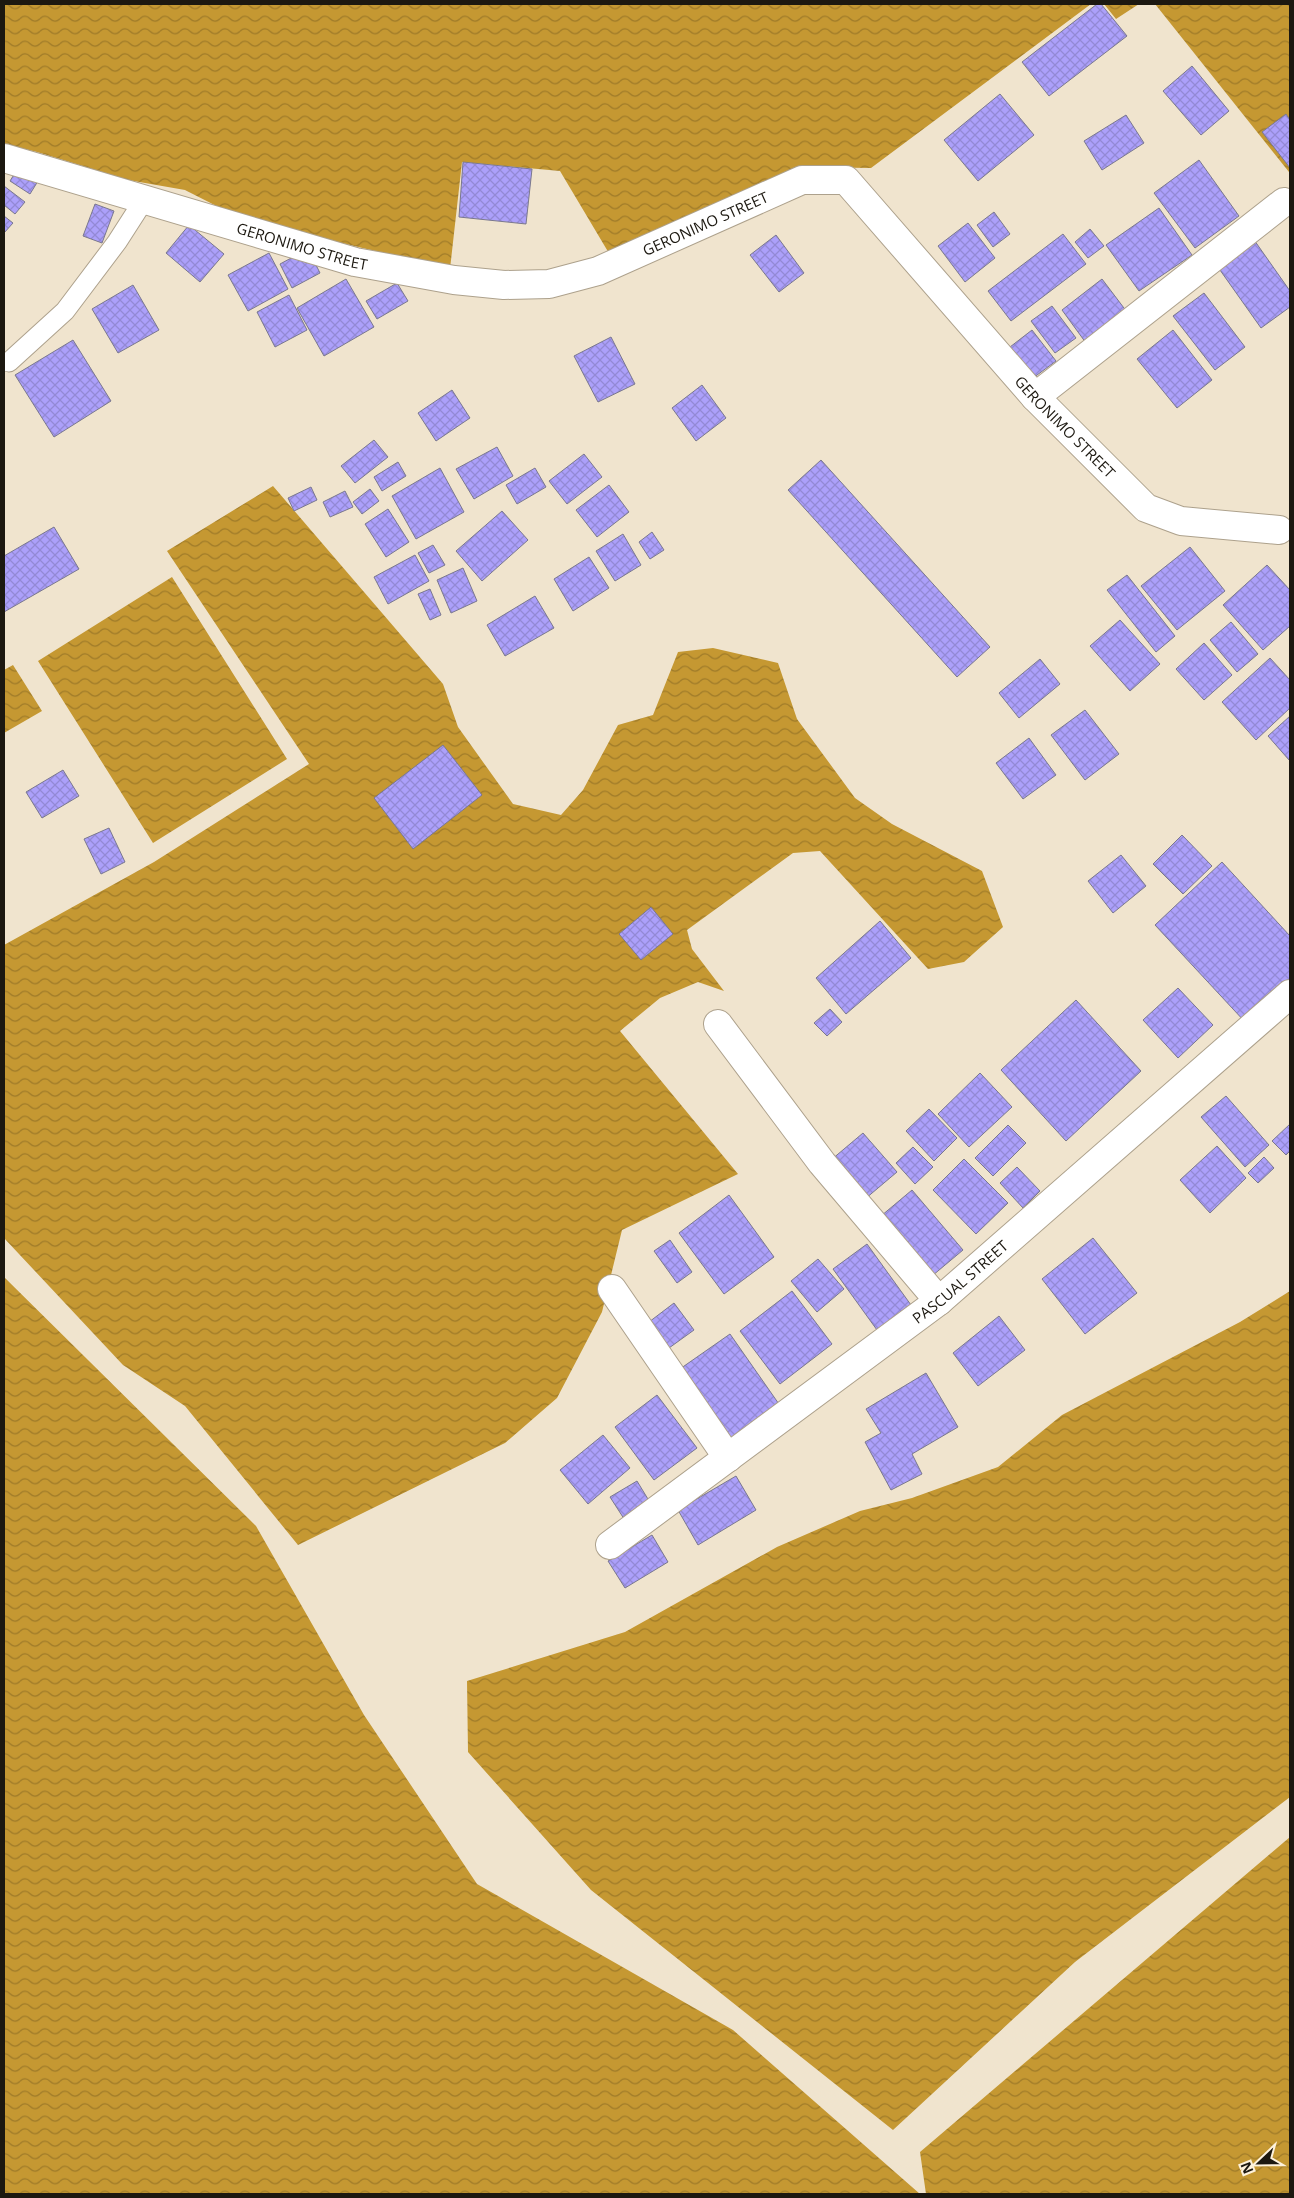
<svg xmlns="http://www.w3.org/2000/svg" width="1294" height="2198" font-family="'Open Sans',sans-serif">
<defs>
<pattern id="water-waves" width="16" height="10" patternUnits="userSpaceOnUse" patternTransform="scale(1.25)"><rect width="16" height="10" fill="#c59832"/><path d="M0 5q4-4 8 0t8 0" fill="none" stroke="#9f7b29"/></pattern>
<pattern id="building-cross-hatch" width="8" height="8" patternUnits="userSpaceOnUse" patternTransform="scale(1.25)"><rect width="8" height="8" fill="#aca0fa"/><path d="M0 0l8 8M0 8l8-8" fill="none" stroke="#9389d5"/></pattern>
</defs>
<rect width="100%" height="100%" fill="#f0e4ce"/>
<path fill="url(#water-waves)" d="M4,4H1091L871,168L800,167L613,260L560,171L462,162L450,269L242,219L185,190L128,180L37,152L4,144Z
M1104,4H1139L1116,19Z
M1155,4H1290V171L1289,172Z
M273,486L443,684L458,727L513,804L561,815L583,790L618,725L653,715L678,652L713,648L778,663L797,719L855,798L892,824L982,871L1003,927L964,962L928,969L820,851L793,853L687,930L692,949L724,991L698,982L660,998L620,1031L738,1174L622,1230L602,1312L557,1398L505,1443L298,1545L185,1406L123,1365L4,1238V945L154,862L309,764L167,551Z
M172,577L287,759L153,843L38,661Z
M13,665L42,711L4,733V670Z
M4,1277L256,1526L364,1715L477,1884L733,2030L920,2194H4Z
M1290,1291V1797L1075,1962L893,2130L591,1890L468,1752L467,1681L625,1632L777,1547L860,1511L912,1498L998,1467L1062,1415L1240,1322Z
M1290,1837V2194H926L920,2152Z"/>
<path fill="url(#building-cross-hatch)" stroke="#7a788e" d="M1097,4H1101L1127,36L1049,96L1022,62Z
M1192,66L1229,111L1201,135L1163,91Z
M1000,94L1034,135L978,181L944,140Z
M1286,114L1290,120V168L1262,132Z
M1126,115L1144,143L1102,170L1084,141Z
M1199,160L1239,216L1195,248L1154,193Z
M463,162L532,169L526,224L459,217Z
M18,168L38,181L30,194L10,181Z
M4,186L25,202L15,214L4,205Z
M95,204L114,211L102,243L83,236Z
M1159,208L1192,255L1139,291L1106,245Z
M994,212L1010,234L993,247L977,225Z
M4,216L13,223L4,233Z
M968,223L995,258L965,282L938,246Z
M189,225L224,254L200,282L166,253Z
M1090,229L1104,246L1088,258L1075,242Z
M1063,234L1086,264L1011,321L988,291Z
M776,235L804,273L779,292L750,255Z
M1252,237L1290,291V307L1261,328L1215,263Z
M308,249L320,273L292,288L280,264Z
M269,253L288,289L248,311L228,275Z
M346,279L374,327L324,356L297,308Z
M1102,279L1127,312L1086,343L1062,310Z
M397,283L408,301L377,319L366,301Z
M133,285L159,330L118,353L92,309Z
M1204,293L1245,347L1215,370L1173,316Z
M289,295L307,330L275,347L257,312Z
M1052,306L1076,338L1055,353L1031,321Z
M1032,330L1056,361L1033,378L1010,347Z
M1173,330L1212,380L1177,408L1137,359Z
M611,337L635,384L598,402L574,356Z
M73,340L111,401L54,437L15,375Z
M702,385L726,418L696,441L672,408Z
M452,390L470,418L436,441L418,413Z
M374,440L388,457L355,483L341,466Z
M497,447L513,476L474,499L456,469Z
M584,454L602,477L567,504L549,481Z
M821,460L990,647L957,677L788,490Z
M398,462L406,476L382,491L374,477Z
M440,468L464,512L416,539L392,496Z
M535,468L546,487L517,504L506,485Z
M609,485L629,512L597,537L576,510Z
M311,487L317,500L294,511L288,498Z
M370,489L379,501L362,514L353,502Z
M345,491L353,507L330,517L323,502Z
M388,509L409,542L386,557L365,524Z
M502,511L528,540L482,581L456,551Z
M54,527L79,569L4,612V556Z
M652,532L664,550L650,559L639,542Z
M623,534L641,565L615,581L596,551Z
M433,545L445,565L429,573L418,553Z
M1190,547L1225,591L1177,630L1141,586Z
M415,555L429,581L388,604L374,577Z
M589,557L609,588L573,611L554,579Z
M1267,565L1290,590V626L1263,650L1223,605Z
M463,568L477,601L451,613L437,580Z
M1127,575L1175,636L1156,652L1107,590Z
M430,589L441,615L430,620L418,594Z
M535,596L554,628L505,656L487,625Z
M1120,620L1160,664L1130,691L1090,646Z
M1231,622L1258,654L1237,672L1210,640Z
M1204,643L1232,675L1204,700L1176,669Z
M1270,658L1290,680V708L1256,740L1222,702Z
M1040,659L1060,684L1019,718L999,693Z
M1085,710L1119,754L1085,780L1051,735Z
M1290,716V759L1289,760L1268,736Z
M1029,738L1056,775L1023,799L996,763Z
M443,745L482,795L413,849L374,798Z
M63,770L79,796L42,818L26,792Z
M109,828L125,862L101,874L84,839Z
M1182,835L1212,866L1183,894L1153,864Z
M1121,855L1146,886L1113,913L1088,881Z
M1222,862L1290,936V982L1246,1023L1155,925Z
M651,907L673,934L641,960L619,934Z
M880,921L911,958L846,1014L816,978Z
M1178,988L1213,1025L1178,1058L1143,1020Z
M1076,1000L1141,1071L1066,1141L1001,1070Z
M830,1009L842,1022L827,1036L814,1023Z
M980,1073L1012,1107L969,1147L938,1114Z
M1226,1096L1269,1145L1245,1167L1201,1117Z
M929,1109L957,1138L934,1161L906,1131Z
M1290,1124V1151L1286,1155L1272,1141Z
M1008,1125L1026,1143L993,1176L975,1158Z
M863,1133L897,1172L865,1199L831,1160Z
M1217,1146L1246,1178L1210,1213L1180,1180Z
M913,1147L933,1167L915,1184L896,1163Z
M1264,1157L1274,1168L1258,1183L1248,1173Z
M964,1159L1008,1203L976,1234L933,1190Z
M1017,1167L1040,1191L1023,1208L1000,1183Z
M912,1190L963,1250L926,1281L875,1221Z
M729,1195L774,1257L724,1294L679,1233Z
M1093,1238L1137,1293L1085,1334L1042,1279Z
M670,1240L692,1272L677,1283L654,1251Z
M867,1244L911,1305L877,1330L833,1269Z
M818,1259L844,1289L817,1312L791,1281Z
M792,1291L832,1344L780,1384L740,1331Z
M674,1303L694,1330L669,1348L649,1322Z
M999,1316L1025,1350L978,1386L953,1353Z
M730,1334L781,1407L727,1445L677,1371Z
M926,1373L958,1427L912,1454L922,1474L891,1490L865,1442L881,1433L866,1409Z
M657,1395L697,1448L654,1480L615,1427Z
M603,1435L630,1468L588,1504L560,1470Z
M736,1476L756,1510L698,1545L678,1510Z
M637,1481L654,1509L628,1525L610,1497Z
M652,1535L668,1562L625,1588L608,1561Z"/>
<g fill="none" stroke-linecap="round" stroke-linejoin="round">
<defs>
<path id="lane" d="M9,362L65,311L117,242L144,200"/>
<g id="street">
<path id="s1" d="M4,158L355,262L454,280L504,285L549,284L598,271L802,180H846L1035,397L1146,508L1181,521L1279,530"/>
<path d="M1035,397L1284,202"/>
<path d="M718,1024L822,1163L939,1301"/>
<path d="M612,1289L728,1458"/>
<path id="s2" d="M610,1545L939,1301L1290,994"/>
</g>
</defs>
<use href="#lane" stroke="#ada18c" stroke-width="21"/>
<use href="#street" stroke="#ada18c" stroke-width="30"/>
<use href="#lane" stroke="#fff" stroke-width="19"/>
<use href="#street" stroke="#fff" stroke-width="28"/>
</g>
<g text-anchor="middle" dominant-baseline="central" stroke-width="4" stroke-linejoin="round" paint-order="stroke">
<g font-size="15" fill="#1c1810" stroke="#fef2db">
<text stroke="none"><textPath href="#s1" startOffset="730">GERONIMO STREET</textPath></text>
<text stroke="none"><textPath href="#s1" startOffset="311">GERONIMO STREET</textPath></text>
<text stroke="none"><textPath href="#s1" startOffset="1210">GERONIMO STREET</textPath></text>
<text stroke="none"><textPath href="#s2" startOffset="438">PASCUAL STREET</textPath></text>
</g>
</g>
<rect width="1294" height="2198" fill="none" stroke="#1c1810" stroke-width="10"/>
<g transform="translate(1259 2163) rotate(248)" stroke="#fef2db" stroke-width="4" paint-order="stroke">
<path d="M0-4L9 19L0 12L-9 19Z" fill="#1c1810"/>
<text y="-8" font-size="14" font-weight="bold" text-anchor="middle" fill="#1c1810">N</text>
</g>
</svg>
